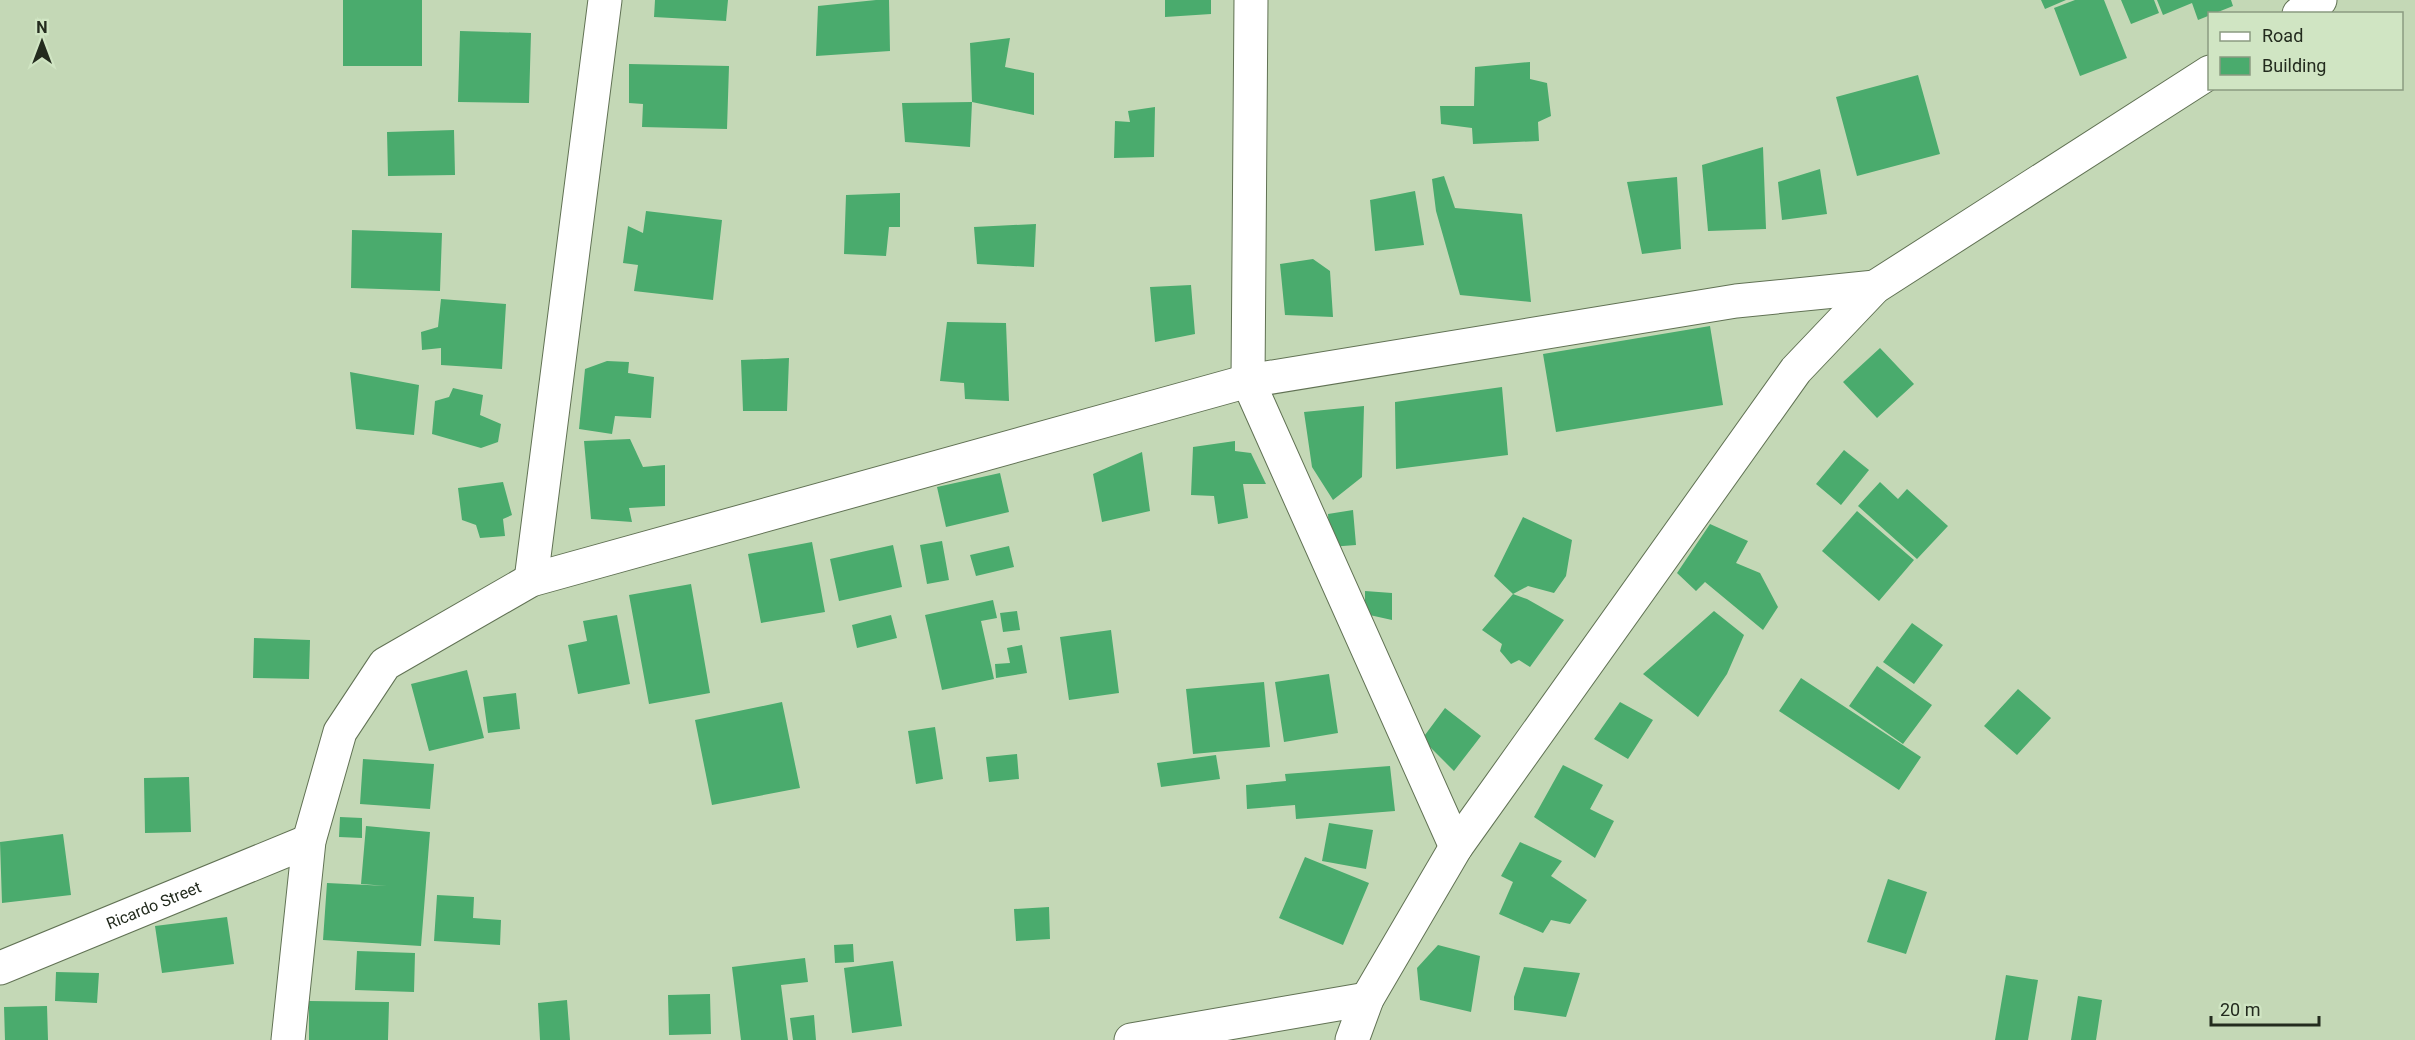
<svg xmlns="http://www.w3.org/2000/svg" width="2415" height="1040" font-family="Roboto,sans-serif">
<rect width="100%" height="100%" fill="#c4d8b6"/>
<path fill="#4aab6d" d="M343,0H422V66H343Z
M655,0H728L726,21L654,17Z
M876,0H889L890,51L816,56L818,6Z
M1165,0H1211V14L1165,17Z
M2041,0H2066L2045,9Z
M2075,0H2104L2127,58L2080,76L2054,8Z
M2121,0H2154L2159,13L2131,24Z
M2157,0H2231L2233,6L2198,20L2192,3L2163,15Z
M460,31L531,33L529,103L458,102Z
M1010,38L1005,67L1034,73V115L972,102L970,43Z
M1530,62V79L1547,83L1551,116L1538,122L1539,141L1473,144L1472,128L1441,124L1440,106H1474L1475,67Z
M629,64L729,66L727,129L642,127L643,104L629,103Z
M1918,75L1940,154L1857,176L1836,97Z
M972,102L970,147L905,142L902,103Z
M1155,107L1154,157L1114,158L1115,121L1130,122L1128,111Z
M454,130L455,175L388,176L387,132Z
M1763,147L1766,229L1708,231L1702,165Z
M1820,169L1827,214L1782,220L1778,182Z
M1444,176L1455,208L1522,214L1531,302L1460,295L1436,211L1432,179Z
M1677,177L1681,249L1642,254L1627,182Z
M1415,191L1424,245L1375,251L1370,200Z
M900,193V227H889L886,256L844,254L846,195Z
M646,211L722,220L713,300L634,291L638,265L623,263L628,226L643,233Z
M1036,224L1034,267L977,264L974,227Z
M352,230L442,233L440,291L351,288Z
M1313,259L1330,271L1333,317L1285,315L1280,264Z
M1191,285L1195,334L1155,342L1150,287Z
M441,299L506,304L502,369L441,365V348L422,350L421,332L438,327Z
M947,322L1006,323L1009,401L965,399L964,383L940,381Z
M1710,326L1723,405L1556,432L1543,354Z
M1880,348L1914,384L1877,418L1843,382Z
M789,358L787,411H743L741,360Z
M607,361L629,362L628,373L654,377L651,418L615,416L612,434L579,429L585,369Z
M350,372L419,385L414,435L356,429Z
M1502,387L1508,455L1396,469L1395,402Z
M453,388L483,395L480,415L501,424L498,442L481,448L432,434L435,401L449,397Z
M1364,406L1362,477L1333,500L1312,467L1304,412Z
M630,439L643,467L665,465V506L629,508L632,522L591,519L584,441Z
M1235,441V451L1251,453L1266,484H1243L1248,518L1218,524L1214,496L1191,495L1193,447Z
M1844,450L1869,470L1841,505L1816,484Z
M1142,452L1150,511L1102,522L1093,474Z
M1000,473L1009,512L946,527L937,487Z
M503,482L512,515L503,519L505,536L480,538L476,525L462,520L458,488Z
M1880,482L1898,499L1907,489L1948,526L1917,559L1858,506Z
M1353,510L1356,545L1330,547L1328,514Z
M1857,511L1914,560L1879,601L1822,551Z
M1523,517L1572,540L1566,576L1554,593L1528,586L1513,594L1494,576Z
M1710,524L1748,541L1736,563L1760,573L1778,607L1763,630L1705,582L1696,591L1677,573Z
M942,541L949,580L927,584L920,545Z
M812,542L825,612L761,623L748,554Z
M893,545L902,587L839,601L830,559Z
M1009,546L1014,567L976,576L970,555Z
M691,584L710,693L649,704L629,595Z
M1365,591L1392,593V620L1365,614Z
M1513,594L1527,599L1564,620L1530,667L1519,660L1511,664L1500,651L1502,644L1482,630Z
M993,600L997,618L981,621L994,679L942,690L925,615Z
M1017,611L1020,630L1003,632L1000,613Z
M1714,611L1744,635L1727,674L1698,717L1643,674Z
M617,615L630,684L578,694L568,645L587,641L583,621Z
M891,615L897,638L857,648L852,625Z
M1912,623L1943,645L1914,684L1883,662Z
M1111,630L1119,693L1069,700L1060,637Z
M254,638L310,640L309,679L253,678Z
M1022,645L1027,673L996,678L995,664L1010,663L1007,648Z
M1877,666L1932,705L1903,744L1849,706Z
M467,670L484,738L429,751L411,684Z
M1329,674L1338,733L1284,742L1275,682Z
M1801,678L1921,757L1899,790L1779,711Z
M1264,682L1270,747L1193,754L1186,689Z
M2018,689L2051,718L2017,755L1984,726Z
M516,693L520,729L488,733L483,697Z
M782,702L800,788L712,805L695,720Z
M1620,702L1653,720L1628,759L1594,739Z
M1445,708L1481,736L1454,771L1422,739Z
M935,727L943,779L916,784L908,731Z
M1017,754L1019,779L989,782L986,757Z
M1216,755L1220,779L1161,787L1157,763Z
M363,759L434,764L430,809L360,804Z
M1563,765L1603,785L1590,809L1614,821L1595,858L1534,817Z
M1390,766L1395,811L1296,819L1295,805L1247,809L1246,785L1286,781L1285,774Z
M189,777L191,832L145,833L144,778Z
M340,817L362,818V838L339,837Z
M1329,823L1373,830L1366,869L1322,861Z
M366,826L430,832L421,946L323,940L327,883L387,886L361,884Z
M63,834L71,895L2,903L0,842Z
M1520,842L1562,861L1551,876L1587,900L1570,924L1551,920L1543,933L1499,914L1513,882L1501,876Z
M1305,857L1369,883L1343,945L1279,918Z
M1888,879L1927,892L1906,954L1867,942Z
M437,895L474,897L473,918L501,920L500,945L434,941Z
M1049,907L1050,939L1016,941L1014,909Z
M227,917L234,964L162,973L155,926Z
M853,944L854,962L835,963L834,945Z
M1438,945L1480,956L1471,1012L1420,1000L1417,968Z
M357,951L415,953L414,992L355,990Z
M805,958L808,982L781,985L788,1040H741L732,967Z
M893,961L902,1026L852,1033L844,968Z
M1524,967L1580,973L1566,1017L1514,1010V997Z
M56,972L99,973L97,1003L55,1001Z
M2006,975L2038,980L2028,1040H1995Z
M710,994L711,1034L669,1035L668,995Z
M2078,996L2102,1000L2096,1040H2071Z
M567,1000L570,1040H540L538,1003Z
M309,1001L389,1002L388,1040H309Z
M47,1006L48,1040H5L4,1007Z
M814,1015L816,1040H793L790,1018Z"/>
<g fill="none" stroke-linecap="round" stroke-linejoin="round">
<defs>
<g id="minor">
<path d="M1251,0L1248,381L1456,847"/>
<path d="M2299,14L2320,0"/>
<path d="M531,580L605,0"/>
<path id="s1" d="M0,968L309,841"/>
<path d="M288,1040L309,841L340,732L385,664L531,580L1248,381L1736,301L1875,287"/>
<path d="M1131,1040L1367,999"/>
<path d="M1352,1040L1367,999L1456,847L1796,370L1875,287L2210,72"/>
</g>
</defs>
<use href="#minor" stroke="#617254" stroke-width="35"/>
<use href="#minor" stroke="#fff" stroke-width="33"/>
</g>
<g text-anchor="middle" dominant-baseline="central" stroke-width="6" stroke-linejoin="round" paint-order="stroke">
<g font-size="16" fill="#232b1e" stroke="#d0e5c3">
<text stroke="none"><textPath href="#s1" startOffset="166">Ricardo Street</textPath></text>
</g>
</g>
<rect x="2208" y="12" width="195" height="78" fill="#d0e5c3" stroke="#8b9b81" stroke-width="1.5"/>
<rect x="2220" y="32" width="30" height="9" fill="#ffffff" stroke="#8b9b81" stroke-width="1.5"/>
<text x="2262" y="42" font-size="18" fill="#232b1e">Road</text>
<rect x="2220" y="57" width="30" height="18" fill="#4aab6d" stroke="#8b9b81" stroke-width="1.5"/>
<text x="2262" y="72" font-size="18" fill="#232b1e">Building</text>
<g transform="translate(42 42)" stroke="#d0e5c3" stroke-width="4.5" paint-order="stroke">
<path d="M0-4.5L10 22L0 15L-10 22Z" fill="#232b1e"/>
<text y="-9" font-size="16" font-weight="bold" text-anchor="middle" fill="#232b1e">N</text>
</g>
<path d="M2211 1016v9h108v-9" fill="none" stroke="#232b1e" stroke-width="3"/>
<text x="2220" y="1016" font-size="18" fill="#232b1e" stroke="#d0e5c3" stroke-width="4.5" paint-order="stroke">20 m</text>
</svg>
